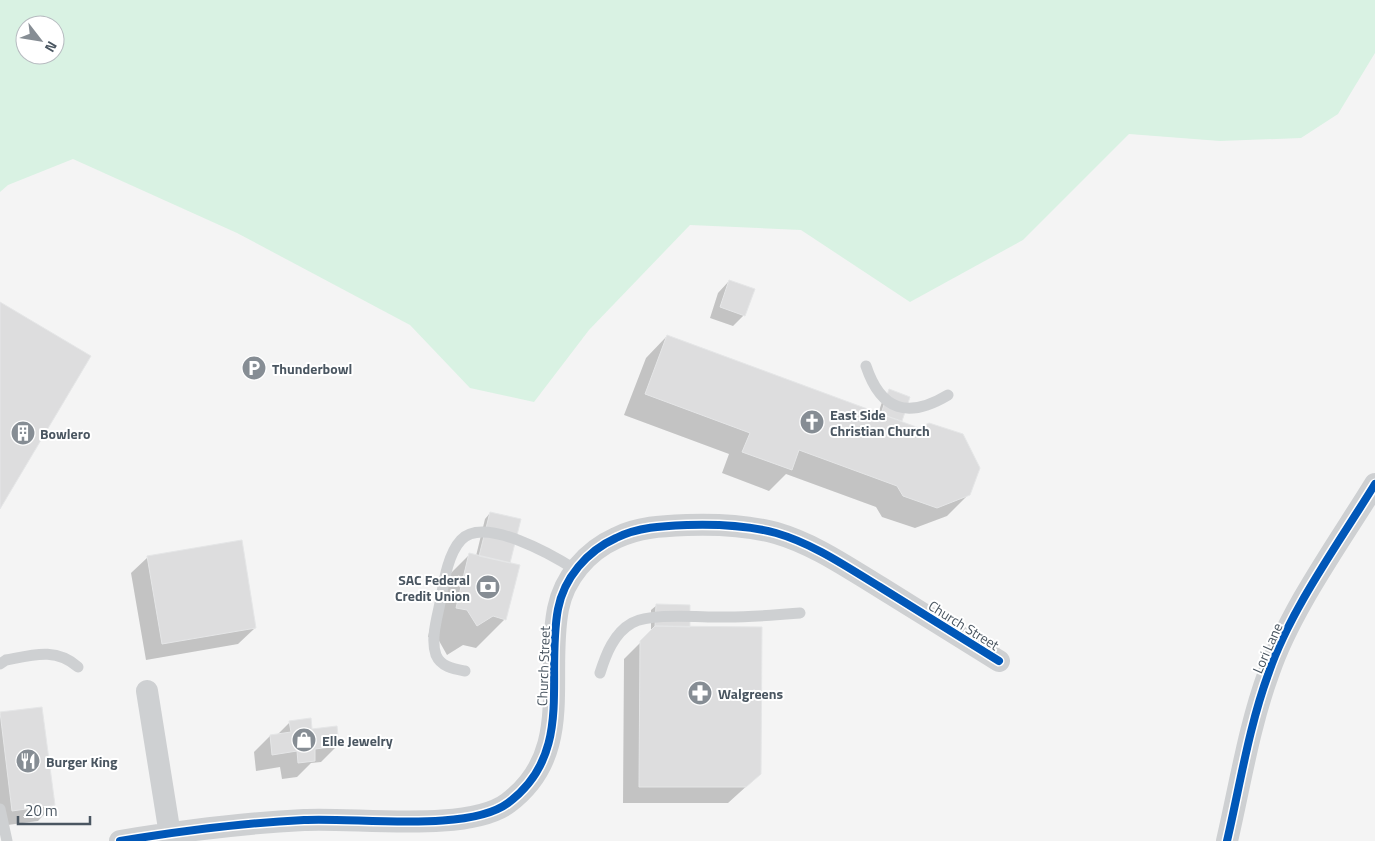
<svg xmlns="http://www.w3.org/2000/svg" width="1375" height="841" font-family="'Titillium Web',sans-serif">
<rect width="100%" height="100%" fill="#f4f4f4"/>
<path fill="#d9f2e3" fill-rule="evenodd" d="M0,0H1375V53L1338,114L1301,138L1220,141L1129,134L1023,240L910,302L801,230L690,225L589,330L534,402L470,388L410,325L237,233L73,159L8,185L0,192ZM25,25H55V55H25Z"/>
<path fill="#0003" d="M729,281L744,315L733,326L710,318L718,293Z
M667,336L878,414L884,396L890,391L901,420L899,422L969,494L947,516L915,528L882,517L876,507L786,474L769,491L722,473L729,454L624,415L646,358Z
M490,513L508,564L505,619L476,648L463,645L447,655L438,639L428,637L440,584L469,555L476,556L485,519Z
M148,557L255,628L238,644L146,660L131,573Z
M657,605L688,627L760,774L728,803H623L624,659L651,632V610Z
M41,708L54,804L38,821L0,826V714Z
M290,722L338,745L321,762L311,763L297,777L282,779L280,767L256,771L254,752L270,736L277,735Z"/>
<path fill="#ddddde" stroke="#e5e6e7" d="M729,280L755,289L745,316L720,307Z
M0,302L91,356L0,509Z
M667,335L919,428L929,423L963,434L980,468L970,495L937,508L903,496L897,486L799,450L792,470L742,452L750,433L645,394Z
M889,389L910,397L902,421L881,414Z
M490,512L521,519L510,563L479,556Z
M242,540L256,628L162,644L147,556Z
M469,553L520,565L506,620L493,616L477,626L467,610L456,608Z
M656,604L690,605V627L655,626Z
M655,626L762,627L761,774L746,787H639L640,641Z
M42,707L55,805L12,811L0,712Z
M311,718L312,729L337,726L339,746L315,749V761L298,763L297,751L272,755L270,735L291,732L289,721Z"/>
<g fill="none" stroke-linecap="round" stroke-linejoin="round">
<path stroke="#ced0d2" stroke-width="11" d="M866,366C881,411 908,419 948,395
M0,664L6,660C32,655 56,647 78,667
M465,671C454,669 441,667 436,655C430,638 438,615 441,598C444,581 448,554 461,540C484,515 554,556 576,570
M600,673C606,654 614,633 632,623C652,612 704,618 727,617C752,617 776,615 800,613
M0,809L7,841"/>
<path stroke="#ced0d2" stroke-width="22" d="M147,691L171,841
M120,841C181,831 242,823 304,820C355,817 468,833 508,803C575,753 545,678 558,609C564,578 587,551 616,538C638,527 662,526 687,525C717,524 746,525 776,533C814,544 847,567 880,587C920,612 959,636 999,661
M1227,841C1240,785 1249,726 1269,672C1290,610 1340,541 1375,484"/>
<defs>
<path id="cycleway" d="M120,841C181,831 242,823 304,820C355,817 468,833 508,803C575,753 545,678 558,609C564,578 587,551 616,538C638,527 662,526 687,525C717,524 746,525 776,533C814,544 847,567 880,587C920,612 959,636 999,661
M1227,841C1240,785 1249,726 1269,672C1290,610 1340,541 1375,484"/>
</defs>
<use href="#cycleway" stroke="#fff" stroke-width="11"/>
<use href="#cycleway" stroke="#0057b8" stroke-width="8"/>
</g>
<defs>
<symbol id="parking-disc" viewBox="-11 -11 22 22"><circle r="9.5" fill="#868d94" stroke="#fff"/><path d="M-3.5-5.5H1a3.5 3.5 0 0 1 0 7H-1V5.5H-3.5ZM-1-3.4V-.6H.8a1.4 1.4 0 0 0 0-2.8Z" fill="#fff"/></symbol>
<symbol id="church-disc" viewBox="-11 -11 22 22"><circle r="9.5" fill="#868d94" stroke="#fff"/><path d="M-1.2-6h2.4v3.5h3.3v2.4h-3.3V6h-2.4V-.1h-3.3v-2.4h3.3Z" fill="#fff"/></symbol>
<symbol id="building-disc" viewBox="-11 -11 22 22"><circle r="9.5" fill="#868d94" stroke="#fff"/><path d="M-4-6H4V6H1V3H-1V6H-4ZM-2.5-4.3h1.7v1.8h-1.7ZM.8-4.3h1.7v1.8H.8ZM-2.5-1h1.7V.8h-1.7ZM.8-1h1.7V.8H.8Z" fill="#fff"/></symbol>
<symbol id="bank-disc" viewBox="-11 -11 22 22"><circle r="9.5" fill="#868d94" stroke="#fff"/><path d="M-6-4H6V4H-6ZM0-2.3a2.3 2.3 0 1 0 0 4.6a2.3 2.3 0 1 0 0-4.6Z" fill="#fff"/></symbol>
<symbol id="pharmacy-disc" viewBox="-11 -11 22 22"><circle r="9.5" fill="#868d94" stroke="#fff"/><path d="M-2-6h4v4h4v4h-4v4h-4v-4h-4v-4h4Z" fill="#fff"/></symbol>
<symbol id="shop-disc" viewBox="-11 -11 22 22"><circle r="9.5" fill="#868d94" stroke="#fff"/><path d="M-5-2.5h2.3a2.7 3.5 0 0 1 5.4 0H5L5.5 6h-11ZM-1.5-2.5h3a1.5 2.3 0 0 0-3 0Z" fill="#fff"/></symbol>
<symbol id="restaurant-disc" viewBox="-11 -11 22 22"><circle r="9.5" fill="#868d94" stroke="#fff"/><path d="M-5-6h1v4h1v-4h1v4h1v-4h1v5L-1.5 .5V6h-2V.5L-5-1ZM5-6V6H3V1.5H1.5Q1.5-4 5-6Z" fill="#fff"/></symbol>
</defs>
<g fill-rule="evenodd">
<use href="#parking-disc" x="240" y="354" width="28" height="28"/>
<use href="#church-disc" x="798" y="408" width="28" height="28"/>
<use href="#building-disc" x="9" y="419" width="28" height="28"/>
<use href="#bank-disc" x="474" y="573" width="28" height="28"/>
<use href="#pharmacy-disc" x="686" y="679" width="28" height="28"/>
<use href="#shop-disc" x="290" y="726" width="28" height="28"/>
<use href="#restaurant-disc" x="14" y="747" width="28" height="28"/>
</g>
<g text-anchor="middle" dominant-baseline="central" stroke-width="4" stroke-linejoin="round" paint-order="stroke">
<g font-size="14" font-weight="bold" fill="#4a5661" stroke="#fff" text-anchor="start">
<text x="272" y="368">Thunderbowl</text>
<text x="830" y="414">East Side<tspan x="830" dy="16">Christian Church</tspan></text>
<text x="40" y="433">Bowlero</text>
<text x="470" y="579" text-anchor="end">SAC Federal<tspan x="470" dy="16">Credit Union</tspan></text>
<text x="718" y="693">Walgreens</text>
<text x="322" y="740">Elle Jewelry</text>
<text x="46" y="761">Burger King</text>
</g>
<g font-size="14" fill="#4a5661" stroke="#fff">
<text transform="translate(964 625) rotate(32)">Church Street</text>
<text transform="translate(1267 648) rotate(-66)">Lori Lane</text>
<text transform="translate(543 666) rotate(-88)">Church Street</text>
</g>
</g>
<g transform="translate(40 40) rotate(121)"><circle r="24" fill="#ffffff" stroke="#b7bbc0"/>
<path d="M0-4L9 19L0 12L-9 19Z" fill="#868d94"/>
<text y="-8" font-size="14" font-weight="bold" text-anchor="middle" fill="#4a5661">N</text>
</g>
<path d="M18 816v8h72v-8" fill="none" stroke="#4a5661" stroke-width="2.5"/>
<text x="25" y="816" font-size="15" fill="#4a5661" stroke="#ffffff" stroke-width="4" paint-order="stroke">20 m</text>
</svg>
